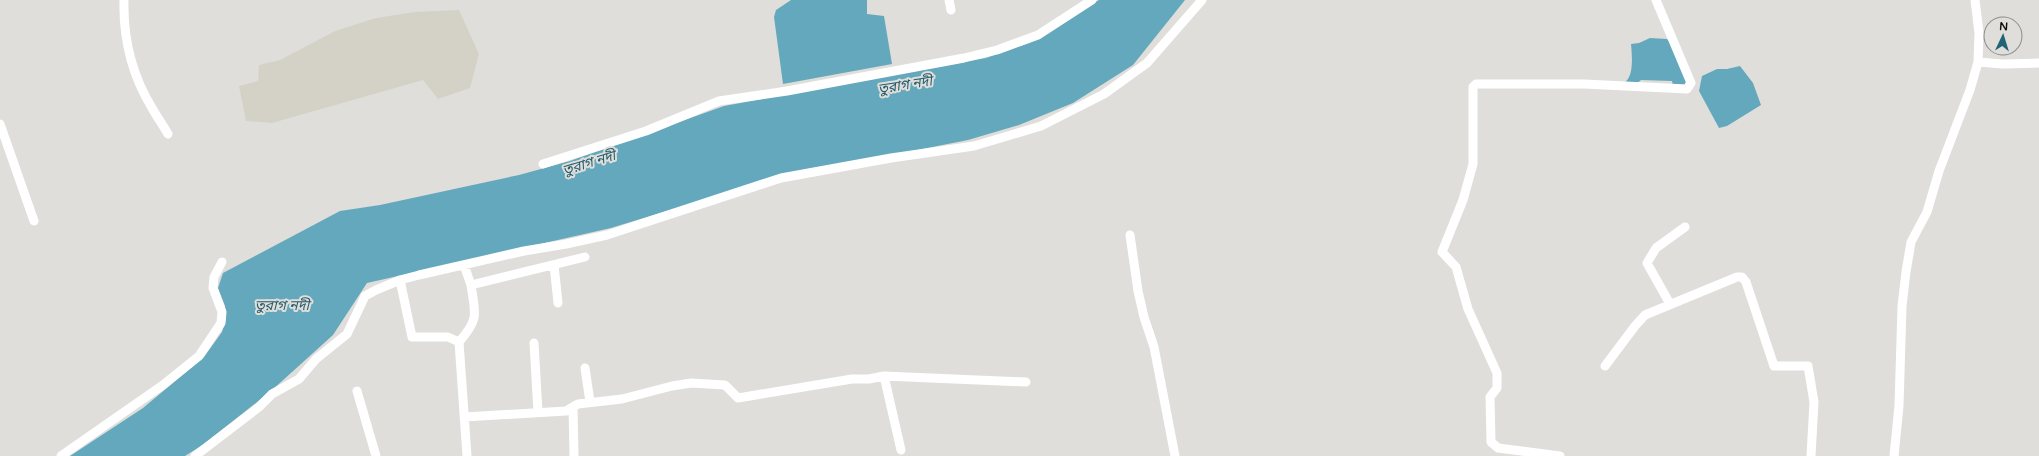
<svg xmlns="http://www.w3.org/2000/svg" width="2039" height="456" font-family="'Varela Round','Noto Sans Bengali',sans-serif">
<rect width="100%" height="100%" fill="#dfdedb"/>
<path fill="#d4d2c7" d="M459,10L479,54L470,88L438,99L423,80L272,123L246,121L239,86L258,81L259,65L280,60L335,31L376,18L415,12Z"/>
<path fill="#63a8bc" d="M791,0H867V14L884,16L892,64L783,84L774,17L776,10Z
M1099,0H1185L1133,65L1073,103L1019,125L968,140L775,178L611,228L367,283L333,335L271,391L204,444L185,456H70L143,408L204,357L222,332L226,319L225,306L218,288L223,273L340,211L380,205L519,175L570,161L724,106L986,58L1029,43Z
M1650,38L1667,39L1670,42L1687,80L1683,87L1673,86L1672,81L1641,80L1635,85L1625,82C1634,76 1632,55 1631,44L1639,43Z
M1740,66L1753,83L1761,105L1727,126L1719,128L1699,91L1702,76L1717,69H1727Z"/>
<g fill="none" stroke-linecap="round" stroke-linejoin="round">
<path stroke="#fff" stroke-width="9" d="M124,0C123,38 132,75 152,108C157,117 163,125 168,134
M949,0L951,10
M1978,62L2003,64L2039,63
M0,124L34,221
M543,164L646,131L719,101L787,91L964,58L997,50L1038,35L1092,0
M1130,235L1138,291L1144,317L1154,347L1175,456
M464,265L471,285
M554,265L558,303
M400,280L412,337H448L459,342
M1670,304L1647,263L1656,248L1685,227
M459,342C480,318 475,314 471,285L585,257
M459,342L467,456
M534,343L538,412
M1605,366L1635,326L1645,315L1737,277H1742L1746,282L1774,366H1808L1814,402L1811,456
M585,368L590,402
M884,376L901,450
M357,391L376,456
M573,407L574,456
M464,417L566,411L578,404L622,399L672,386L691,383L725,385L738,398L852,379H869L884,376L1026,382
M61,456L163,385L199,356L221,323L222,312L213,288L214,277L222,262
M195,456L259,407L272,394L299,379L316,359L347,334L365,296L376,290L400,280L419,275L524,251L566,244L607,235L781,178L891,158L974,146L1041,126L1104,94L1147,63L1202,0
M1560,456L1498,448L1491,442L1490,397L1497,388V373L1468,309L1456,267L1442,252L1463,200L1473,164V87L1476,84H1584L1687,89L1691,83L1656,0
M1894,456L1899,406L1902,306L1906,272L1911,242L1927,212L1939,171L1970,90L1978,62L1979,33L1975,0"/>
</g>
<g text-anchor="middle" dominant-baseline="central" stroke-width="4" stroke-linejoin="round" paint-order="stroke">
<g font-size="14" font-style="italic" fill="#245c6b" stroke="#dfdedb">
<text transform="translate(905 85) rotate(-9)">তুরাগ নদী</text>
<text transform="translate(589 163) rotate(-17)">তুরাগ নদী</text>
<text x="282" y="305">তুরাগ নদী</text>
</g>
</g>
<g transform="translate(2003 36) rotate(4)"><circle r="19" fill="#dfdedb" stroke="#8d8c8a"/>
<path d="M0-3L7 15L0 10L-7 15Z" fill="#206476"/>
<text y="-6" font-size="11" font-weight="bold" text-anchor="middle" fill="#111110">N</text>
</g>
</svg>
